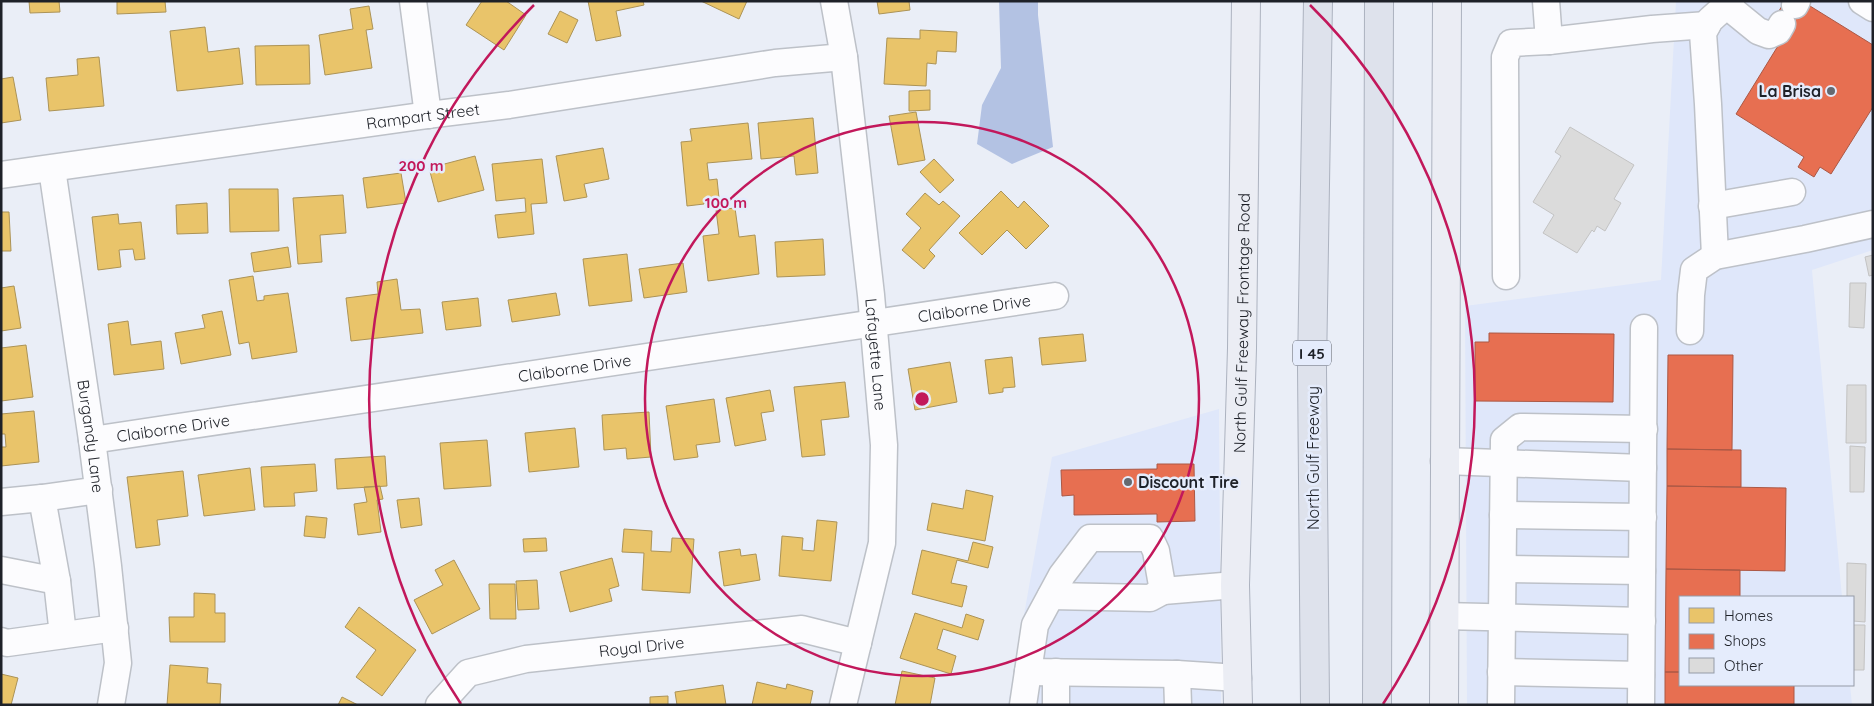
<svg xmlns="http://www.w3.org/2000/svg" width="1874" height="706" font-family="Quicksand,sans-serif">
<rect width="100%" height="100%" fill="#eaeef7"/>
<path fill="#dfe7fa" d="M1676,1H1873V250L1812,270L1842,597H1680V685H1850L1852,705H1467L1465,306L1661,280Z
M1219,409L1221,705H1008L1052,457Z"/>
<path fill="#b3c2e3" d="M999,1H1038V15L1053,147L1012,164L977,144L982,105L1001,68Z"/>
<path fill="#e9c46a" stroke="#ac9356" d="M29,1H59L60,12L30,13Z
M117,1H165L166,12L117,14Z
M482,1H506L526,15L504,50L466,25Z
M588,1H643L644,5L616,11L621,36L596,41Z
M701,1H747L739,19Z
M877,1H909L910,10L879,14Z
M369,6L373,29L366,30L372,68L325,75L319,35L353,29L350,9Z
M560,11L578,20L567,43L548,34Z
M205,27L208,52L239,48L243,84L177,91L170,31Z
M920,30L957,32L956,52L937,51L936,64L927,63L926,86L884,84L887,38L920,39Z
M309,45L310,84L256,85L255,46Z
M99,57L104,106L49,111L46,78L78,75L77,59Z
M13,77L21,120L1,123V79Z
M930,90V110L909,111V91Z
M916,112L925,160L898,165L889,116Z
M813,118L818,173L796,175L794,156L761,159L758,123Z
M748,123L752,159L707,163L709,180L717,179L719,198L704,200V204L687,206L681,142L692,141L690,129Z
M603,148L609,179L584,184L587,197L564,201L556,156Z
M475,156L484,190L438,202L429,168Z
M542,159L547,203L531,204L534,234L498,238L495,215L526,212L525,198L496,201L492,164Z
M934,159L954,180L940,193L920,172Z
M401,173L406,203L367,208L363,178Z
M229,189H278L279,231L230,232Z
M1001,191L1018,208L1024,201L1049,226L1026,249L1007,230L982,255L959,233Z
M925,193L939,205L943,201L960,216L929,250L935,256L924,269L902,250L921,228L906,214Z
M343,195L346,233L320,235L322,262L298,264L293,198Z
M207,203L208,233L177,234L176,205Z
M735,208L739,237L755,235L759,274L708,281L703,236L719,234L716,210Z
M1,212H9L11,251H1Z
M118,214L119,224L141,222L145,259L135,260L133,249L119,250L121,267L98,270L92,217Z
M823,239L825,275L777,277L775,242Z
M288,247L291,267L254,272L251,253Z
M627,254L632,301L589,306L583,259Z
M683,263L687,292L644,298L639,269Z
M253,276L257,301L264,300V296L288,293L297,352L252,359L249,342L239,344L229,280Z
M397,279L401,310L420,309L423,333L351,341L346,298L378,294L377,282Z
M14,286L21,328L1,331V288Z
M556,293L560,315L512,322L508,300Z
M478,298L481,326L446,330L442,302Z
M222,311L231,355L181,364L175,333L205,328L202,315Z
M128,321L131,345L161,341L164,369L114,375L108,324Z
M1083,334L1086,361L1042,365L1039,338Z
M26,345L33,397L1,401V348Z
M1012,357L1015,387L1003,388V392L989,394L985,360Z
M950,362L957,402L915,410L908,369Z
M845,382L849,417L821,420L825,455L802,457L794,387Z
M770,390L774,411L761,413L766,440L735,446L726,398Z
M714,399L720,442L696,445L698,457L674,460L666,406Z
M34,411L39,462L1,466V447H6L5,434H1V414Z
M649,412L651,457L627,459L626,448L604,450L602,415Z
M575,428L579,467L529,472L525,433Z
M487,440L491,486L444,489L440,443Z
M385,456L387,486L337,489L335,459Z
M315,464L317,491L294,493L295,506L264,507L261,467Z
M250,468L255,510L204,516L198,475Z
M183,471L188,516L157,520L160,545L136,548L127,477Z
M380,486L383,499L377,500L381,532L358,535L354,504L367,502L364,487Z
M966,490L993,496L985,541L927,530L932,503L963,509Z
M419,498L422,525L401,528L397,500Z
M306,516L327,518L325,538L304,536Z
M817,520L837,522L831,581L779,576L782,536L803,538L802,550L814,551Z
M624,529L652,531L651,551L671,552L672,538L694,539L690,593L642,590L644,553L622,552Z
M546,538L547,551L524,552L523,539Z
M973,542L993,547L988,568L957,560L951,583L967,586L962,607L912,594L922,550L968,561Z
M740,549L741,556L756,554L760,580L724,586L719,552Z
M612,558L619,586L609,589L612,601L570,612L560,572Z
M454,560L480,609L432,634L414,600L443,585L435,570Z
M537,580L539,609L518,610L516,581Z
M489,584H515L516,619H490Z
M194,593L215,594V613H225V642H170L169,617H194Z
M359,607L416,650L382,696L356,677L376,650L345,627Z
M915,613L962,628L966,614L984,620L978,640L943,629L937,649L956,656L951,674L900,658Z
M170,665L208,668L207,683L221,684L220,705H167Z
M902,671L935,678L930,705H895Z
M1,674L18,678L11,705H1Z
M757,682L786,689L787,684L813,691L810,705H752Z
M723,685L726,705H677L675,692Z
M668,696V705H650V697Z
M342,697L358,705H338Z"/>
<path fill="#e76f51" stroke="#ab5845" d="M1785,1H1790L1806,12L1810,6L1873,45V107L1831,174L1820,167L1814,177L1798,167L1804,157L1736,114L1789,28L1774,19Z
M1489,333L1614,334L1613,402L1475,401V342H1489Z
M1668,355H1733L1732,450L1667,449Z
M1667,449L1741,450V487L1667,486Z
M1157,464H1194L1195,521L1157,522V514L1074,515V495L1062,496L1061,470L1157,469Z
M1667,486L1786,488L1785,571L1666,569Z
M1666,569L1740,570V597H1680V672H1665Z
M1665,672H1680V685H1794V705H1665Z"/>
<path fill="#dbdbdb" stroke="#c3c3c3" d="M1570,127L1634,165L1614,199L1621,203L1605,231L1597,226L1594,232L1592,230L1577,253L1543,233L1554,215L1533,202L1561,156L1555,152Z
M1873,255V275L1869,276L1865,257Z
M1850,283H1866L1864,328L1849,327Z
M1847,385H1866V443H1846Z
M1850,446L1865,447L1864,492H1850Z
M1847,563L1866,564L1865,622L1853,621V597H1847Z
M1853,625H1865L1864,670H1853Z"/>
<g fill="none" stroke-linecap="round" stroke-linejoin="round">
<defs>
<g id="minor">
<path d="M413,1L428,115"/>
<path id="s1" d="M834,1L844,57L871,295L884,445L882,543L843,705"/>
<path d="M1862,1L1873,8"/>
<path d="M1726,5L1758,31L1769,35L1778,31L1782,24"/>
<path d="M1795,5L1797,1"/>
<path d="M1549,41L1652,29L1707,25"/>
<path id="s2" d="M52,169L92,440L108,566L118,663L111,705"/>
<path id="s3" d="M1,175L428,115L509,105L775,63L844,57"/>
<path d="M1712,206L1792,192"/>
<path d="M1715,256L1708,104L1703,33L1710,20L1731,1"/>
<path d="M1506,276L1505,57L1511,43L1549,41L1546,1"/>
<path d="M1690,331L1691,295L1694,270L1715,256L1805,239L1873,224"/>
<path id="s4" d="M92,440L1055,296"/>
<path d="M1444,461L1643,468"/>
<path d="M1,502L42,498L99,490"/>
<path d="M1503,515L1643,517"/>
<path d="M1503,569L1642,571"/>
<path d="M1,570L57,581L42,498"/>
<path d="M57,581L63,635"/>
<path d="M1051,596L1150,598L1163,591"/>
<path d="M1443,616L1642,621"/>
<path d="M1,641L7,643L115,628"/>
<path d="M1028,672L1177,674L1238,678"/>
<path d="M1501,672L1641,675"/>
<path d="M1177,674L1178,705"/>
<path id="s5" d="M439,705L468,673L526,659L802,629L858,643"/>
<path d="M1023,705L1035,625L1062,575L1090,538H1150L1156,551L1163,591L1235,585"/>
<path d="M1056,705V672"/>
<path d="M1501,705L1504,440L1520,427L1644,429"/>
<path d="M1641,705L1644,328"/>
</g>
<g id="major">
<path id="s6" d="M1238,705L1235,585L1242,348L1246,1"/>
<path d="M1444,705L1447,1"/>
</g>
<path id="highway" d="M1315,705L1312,368L1318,1
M1377,705L1379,1"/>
</defs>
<use href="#minor" stroke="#bdc1c8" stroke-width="29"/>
<use href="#major" stroke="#acb2bf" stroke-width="30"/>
<use href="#highway" stroke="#acb2bf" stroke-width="30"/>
<use href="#minor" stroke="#fcfcfe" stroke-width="26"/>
<use href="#major" stroke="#ebedf4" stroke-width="28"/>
<use href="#highway" stroke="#dee2ec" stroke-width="28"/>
</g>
<g fill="none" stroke="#c2185b" stroke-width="2.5">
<circle cx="922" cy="399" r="277"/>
<path d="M461 704A553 553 0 0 1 534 5M1310 5A553 553 0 0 1 1383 704"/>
</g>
<g fill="#656970" stroke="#e5ecfc" stroke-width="2">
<circle cx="1831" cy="91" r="5"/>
<circle cx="1128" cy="482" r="5"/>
</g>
<g text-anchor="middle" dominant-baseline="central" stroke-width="5" stroke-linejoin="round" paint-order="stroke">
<rect fill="#e5ecfc" stroke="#5a5e68" stroke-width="1" x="1293" y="340.5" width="38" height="25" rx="4"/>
<g font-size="15" font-weight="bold" fill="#1e2128">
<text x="1312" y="353">I 45</text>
</g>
<g font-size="16" font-weight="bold" fill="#1e2128" stroke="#e5ecfc" text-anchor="end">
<text x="1821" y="91">La Brisa</text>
<text x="1138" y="482" text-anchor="start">Discount Tire</text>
</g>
<g font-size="16" fill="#1e2128" stroke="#e5ecfc">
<text stroke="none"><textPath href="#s3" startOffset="426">Rampart Street</textPath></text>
<text stroke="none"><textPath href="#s4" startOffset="892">Claiborne Drive</textPath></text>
<text stroke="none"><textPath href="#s6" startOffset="382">North Gulf Freeway Frontage Road</textPath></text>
<text stroke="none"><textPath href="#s1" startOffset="356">Lafayette Lane</textPath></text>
<text stroke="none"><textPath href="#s4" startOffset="488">Claiborne Drive</textPath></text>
<text stroke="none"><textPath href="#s4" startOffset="82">Claiborne Drive</textPath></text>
<text stroke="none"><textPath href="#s2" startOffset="270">Burgandy Lane</textPath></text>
<text transform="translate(1313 458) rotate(-90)">North Gulf Freeway</text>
<text stroke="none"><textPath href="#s5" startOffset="219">Royal Drive</textPath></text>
</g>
</g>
<circle cx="922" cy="399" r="8" fill="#c2185b" stroke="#e5ecfc" stroke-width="2.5"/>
<g font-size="15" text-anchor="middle" font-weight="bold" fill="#c2185b" stroke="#e5ecfc" stroke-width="5" stroke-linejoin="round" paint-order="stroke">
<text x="421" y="171">200 m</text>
<text x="726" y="208">100 m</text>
</g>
<rect width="1874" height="706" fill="none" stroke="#1e2128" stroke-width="5"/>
<rect x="1679" y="596" width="175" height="90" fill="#e5ecfc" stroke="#959ba7"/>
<rect x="1689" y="608" width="25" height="15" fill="#e9c46a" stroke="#959ba7"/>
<text x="1724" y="621" font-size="15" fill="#1e2128">Homes</text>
<rect x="1689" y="634" width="25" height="15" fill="#e76f51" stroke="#959ba7"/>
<text x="1724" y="646" font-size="15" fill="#1e2128">Shops</text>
<rect x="1689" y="658" width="25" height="15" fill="#dbdbdb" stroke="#959ba7"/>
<text x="1724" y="671" font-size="15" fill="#1e2128">Other</text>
</svg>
